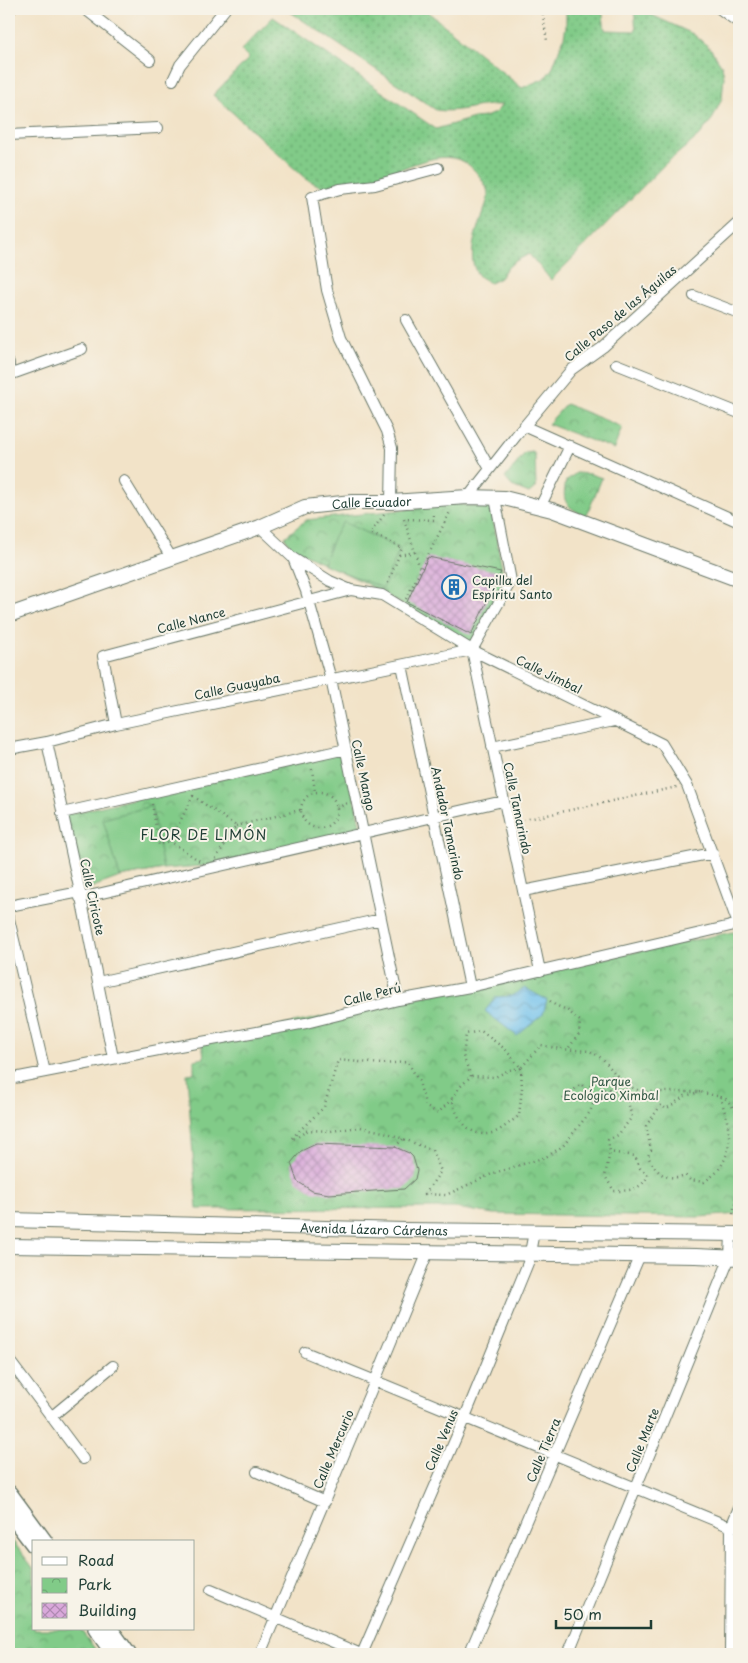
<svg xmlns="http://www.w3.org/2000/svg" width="748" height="1663" font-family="'Playpen Sans',sans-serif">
<defs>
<pattern id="grass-dots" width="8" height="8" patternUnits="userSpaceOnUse" patternTransform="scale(1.25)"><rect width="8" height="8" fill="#81cb88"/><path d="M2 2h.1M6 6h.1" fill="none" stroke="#69a670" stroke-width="1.8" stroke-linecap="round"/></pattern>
<pattern id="park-crowns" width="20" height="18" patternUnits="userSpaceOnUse" patternTransform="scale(1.25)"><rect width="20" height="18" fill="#81cb88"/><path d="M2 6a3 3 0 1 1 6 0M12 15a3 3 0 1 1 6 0" fill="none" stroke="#69a670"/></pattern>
<pattern id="water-waves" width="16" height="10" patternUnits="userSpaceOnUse" patternTransform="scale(1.25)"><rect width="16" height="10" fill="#72c2ed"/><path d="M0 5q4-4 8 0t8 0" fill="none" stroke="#5d9fc1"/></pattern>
<pattern id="building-cross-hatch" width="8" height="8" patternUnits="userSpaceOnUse" patternTransform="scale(1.25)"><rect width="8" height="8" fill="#d9a8da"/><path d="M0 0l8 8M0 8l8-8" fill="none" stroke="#af8ab2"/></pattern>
</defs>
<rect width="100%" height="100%" fill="#f7f3e8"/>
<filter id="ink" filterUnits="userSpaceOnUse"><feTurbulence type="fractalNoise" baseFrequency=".02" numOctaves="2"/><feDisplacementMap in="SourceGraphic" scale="10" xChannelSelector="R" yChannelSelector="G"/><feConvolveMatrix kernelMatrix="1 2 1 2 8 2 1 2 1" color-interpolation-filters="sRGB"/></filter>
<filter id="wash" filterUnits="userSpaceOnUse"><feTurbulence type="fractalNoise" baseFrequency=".0096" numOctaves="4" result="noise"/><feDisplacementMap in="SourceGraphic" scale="20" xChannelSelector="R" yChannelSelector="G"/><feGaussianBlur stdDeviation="1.12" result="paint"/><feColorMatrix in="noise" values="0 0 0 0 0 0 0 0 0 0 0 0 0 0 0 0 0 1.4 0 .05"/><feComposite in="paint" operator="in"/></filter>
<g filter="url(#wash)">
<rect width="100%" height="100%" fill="#f2e3c8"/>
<path fill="url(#grass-dots)" stroke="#50845e" d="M286,9H424L522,88L545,78L552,69L564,37L566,26V9H602L605,30L636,31L634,9L643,11L693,34L710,48L722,66L724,77L722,98L713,118L699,136L665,164L551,280L529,254L514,262L506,269L500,278L490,283C487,281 483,279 480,277C465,261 476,232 482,215C485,207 490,198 487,189C485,183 478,174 474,170C450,142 407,168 381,177C365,182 348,184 332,188H324L306,179L213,95L249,58L241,50L273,17L436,129L474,118L485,117L495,113L502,105C480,103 458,114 436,110Z"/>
<path fill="url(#park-crowns)" stroke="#50845e" d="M566,404L622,427L614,449L548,424Z
M533,452L535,455L536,487L529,493L512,486L505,478L525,453Z
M576,473L590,474L602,478L586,517C567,506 561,504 566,481Z
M455,504L491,508L504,580L470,646L403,605L363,582L290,547L285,537L306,520Z
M345,750L361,830L215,865L163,869L120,877L82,891L64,815Z
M732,932L739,933V1214L699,1217L493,1214L456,1208L197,1209L187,1074L194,1073V1060L204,1058L202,1042Z
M9,1536L34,1569V1629H80L99,1654H9Z"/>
<path fill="#81cb88" stroke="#50845e" d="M343,522L400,549L383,588L323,564L334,536Z
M151,806L163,869L120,877L103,819Z"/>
<path fill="url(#water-waves)" stroke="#488090" d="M525,988L547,1000L543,1014L517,1036L485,1011L496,997L511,996Z"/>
<g id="blocks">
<path fill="url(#building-cross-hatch)" d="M428,557L501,572L471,635L407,602Z
M316,1144L395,1147L409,1153L413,1157L417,1170L415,1179L404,1189L329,1194L312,1191L297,1181L291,1163L301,1151Z"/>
</g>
</g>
<g filter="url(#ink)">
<use href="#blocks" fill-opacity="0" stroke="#697768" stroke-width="1"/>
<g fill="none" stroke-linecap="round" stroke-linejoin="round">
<defs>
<path id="street" d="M85,9L150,60
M720,9L739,23
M9,12L11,9
M173,80L180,65L225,9
M9,135L158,128
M694,296L739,313
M406,320L490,469
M9,363V377
M616,364L739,413
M9,375L82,349
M524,426L739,522
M124,481L171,557
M468,497L516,436L571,370L603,347L739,223
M391,502L392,448L387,431L341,338L327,290L312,197L340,189L375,185L438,168
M540,507L570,446
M260,527L293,558L330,581L351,590L382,595L472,650L662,744L687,785L738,924
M293,558L306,591L331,679L398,1000
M472,650L540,971
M472,650L511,581L495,498
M402,665L470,987
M116,724L103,656L351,590
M47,742L80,892L113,1058
M492,747L614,721
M9,749L47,742L116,724L472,650
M62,813L346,749
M523,891L713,853
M80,898L503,801
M9,906L80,892
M9,919L45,1072
M98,982L381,919
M9,1079L174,1047L306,1023L398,1000L470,987L739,924
M305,1352L731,1527L739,1526
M9,1360L83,1459
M51,1417L113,1366
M257,1472L325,1502
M211,1590L361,1654
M260,1654L375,1381L428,1252
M362,1654L465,1417L528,1263L534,1232
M469,1654L640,1255
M568,1654L730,1257L731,1234
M730,1654L731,1527L739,1507"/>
<g id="secondary">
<path id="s1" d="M9,615L260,527L305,507L352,502H391L468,497L504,498L552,510L739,580"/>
<path id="s2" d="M9,1220L404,1230L739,1234"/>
<path d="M9,1246L696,1256L739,1258"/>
</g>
<path id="primary" d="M9,1493L45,1542
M9,1512L34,1545
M96,1629L114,1654
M110,1629L128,1654"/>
</defs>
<use href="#street" stroke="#697768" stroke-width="12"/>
<use href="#secondary" stroke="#697768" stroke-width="16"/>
<use href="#primary" stroke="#697768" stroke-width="18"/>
<path stroke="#697768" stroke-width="2.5" stroke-dasharray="1 4" stroke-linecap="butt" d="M542,9L547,41
M384,515L370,533L402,548L387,585
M415,552L420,569
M399,555L415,552L404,519L434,520V512
M406,599L451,510
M312,769L315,792
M301 810a18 18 0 1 1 36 0a18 18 0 1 1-36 0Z
M193,796L236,826L210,868L170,841Z
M152,804L159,845L170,841
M337,808L347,803
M519,821L677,787
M236,826L300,810
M550,1001L555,1005L567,1010L580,1021L579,1034L567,1050
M521,1068L522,1088L519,1116C511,1121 501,1131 492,1133C470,1139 456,1118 452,1099L459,1088L471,1076L495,1077L509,1070Z
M471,1076L463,1056L466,1034L481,1031L505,1049L521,1068L541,1045L560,1049L590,1051L603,1059L617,1076
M616,1089L631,1087
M700,1092L685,1096L666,1109L661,1105L646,1126L651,1150L648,1156C656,1173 666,1182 685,1175L690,1180L704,1182C709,1178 716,1174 719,1169C736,1145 728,1122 720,1096
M452,1099L438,1113L426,1107L419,1082L408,1062L382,1064L338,1060L324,1107L291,1139L296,1138L308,1130L331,1131L360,1127L388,1133L432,1150L441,1171L425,1194L446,1195L494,1173L546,1157L563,1146L590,1112L596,1096L605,1089H616L626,1095L632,1117L618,1135L608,1140L610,1152L605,1176L614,1191C628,1191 642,1190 648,1175L640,1168L635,1156L610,1152
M563,1099L581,1084L586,1089L604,1076H617L631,1087L642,1092H700L725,1098L739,1114
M395,1147L403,1139
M733,1214L739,1181"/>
<use href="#street" stroke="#fff" stroke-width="10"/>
<use href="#secondary" stroke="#fff" stroke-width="14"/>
<use href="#primary" stroke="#fff" stroke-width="15"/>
</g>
</g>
<defs>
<symbol id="building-ring" viewBox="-11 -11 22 22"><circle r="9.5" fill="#f7f3e8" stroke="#1f6fb2" stroke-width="1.5"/><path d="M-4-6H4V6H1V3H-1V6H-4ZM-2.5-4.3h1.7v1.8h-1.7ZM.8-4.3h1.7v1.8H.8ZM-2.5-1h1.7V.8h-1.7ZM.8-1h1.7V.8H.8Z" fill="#1f6fb2"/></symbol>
</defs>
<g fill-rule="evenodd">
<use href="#building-ring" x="440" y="573" width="28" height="28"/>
</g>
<g text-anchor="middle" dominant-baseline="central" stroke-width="4" stroke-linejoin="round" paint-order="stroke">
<g font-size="12" fill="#1f3d34" stroke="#f7f3e8">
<text transform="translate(620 313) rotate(-40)">Calle Paso de las Águilas</text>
<text stroke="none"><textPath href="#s1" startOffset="382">Calle Ecuador</textPath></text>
<text transform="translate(191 620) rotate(-15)">Calle Nance</text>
<text transform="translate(549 674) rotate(26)">Calle Jimbal</text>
<text transform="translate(237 686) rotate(-12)">Calle Guayaba</text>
<text transform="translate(364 775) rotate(78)">Calle Mango</text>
<text transform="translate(518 808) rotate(78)">Calle Tamarindo</text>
<text transform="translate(448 823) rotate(78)">Andador Tamarindo</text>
<text transform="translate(93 897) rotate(78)">Calle Ciricote</text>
<text transform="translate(372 994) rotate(-14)">Calle Perú</text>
<text stroke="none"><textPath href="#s2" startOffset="365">Avenida Lázaro Cárdenas</textPath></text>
<text transform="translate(441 1440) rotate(-67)">Calle Venus</text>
<text transform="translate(642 1440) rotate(-68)">Calle Marte</text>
<text transform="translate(333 1449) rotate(-67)">Calle Mercurio</text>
<text transform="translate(543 1450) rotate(-67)">Calle Tierra</text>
</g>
<g font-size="12" fill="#1f3d34" stroke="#f7f3e8" text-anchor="start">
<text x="472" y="580">Capilla del<tspan x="472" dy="14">Espíritu Santo</tspan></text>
</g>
<g font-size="12" fill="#335945" stroke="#f7f3e8">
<text x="611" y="1081">Parque<tspan x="611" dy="14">Ecológico Ximbal</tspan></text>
</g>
<g font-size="14" letter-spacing="1" fill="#1f3d34" stroke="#f7f3e8">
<text x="204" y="834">FLOR DE LIMÓN</text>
</g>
</g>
<rect width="748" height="1663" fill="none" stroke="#f7f3e8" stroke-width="30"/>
<rect x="32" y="1540" width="162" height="90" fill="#f7f3e8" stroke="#a1aaa0"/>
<rect x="42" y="1557" width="25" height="8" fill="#ffffff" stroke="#a1aaa0"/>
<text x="78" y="1566" font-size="15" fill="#1f3d34">Road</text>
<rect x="42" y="1578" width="25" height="15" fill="url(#park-crowns)" stroke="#a1aaa0"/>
<text x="78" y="1590" font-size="15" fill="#1f3d34">Park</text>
<rect x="42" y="1603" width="25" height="15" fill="url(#building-cross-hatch)" stroke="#a1aaa0"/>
<text x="78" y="1616" font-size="15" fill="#1f3d34">Building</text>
<path d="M556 1620v8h95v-8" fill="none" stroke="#1f3d34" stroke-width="2.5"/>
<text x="563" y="1620" font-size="15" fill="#1f3d34" stroke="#f7f3e8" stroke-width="4" paint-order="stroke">50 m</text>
</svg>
